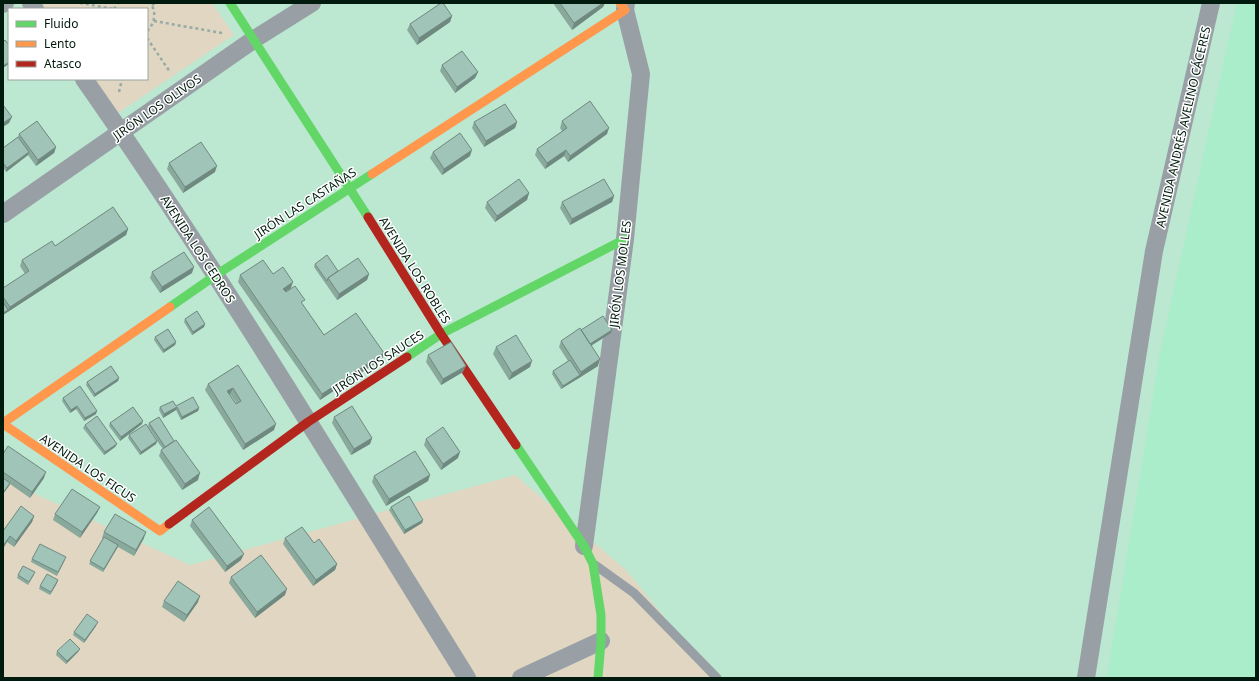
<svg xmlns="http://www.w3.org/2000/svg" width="1259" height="681" font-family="'Noto Sans',sans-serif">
<rect width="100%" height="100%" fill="#bce7d1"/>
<path fill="#a9edca" d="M1237,3H1256V678H1107L1160,353Z"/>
<path fill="#e0d6c2" d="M39,3H212L234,35L115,115L90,79H147V9H43Z
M515,475L626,570L714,678H3V479L190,565Z"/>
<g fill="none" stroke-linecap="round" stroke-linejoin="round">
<path stroke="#95aba3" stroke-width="2.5" stroke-dasharray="3 3" stroke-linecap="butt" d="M80,3L114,9
M152,5L155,3
M114,9L118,3
M154,21L222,33
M147,31C155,24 157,11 150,3
M147,38L170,72
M119,92L122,79"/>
<path stroke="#98a0a6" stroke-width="9" d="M595,565L634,593L717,678"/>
<path stroke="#98a0a6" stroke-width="18" d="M31,3L35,9
M3,4L5,3
M84,79C220,273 342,477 467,678
M3,214L253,40L312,3
M584,546L625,239L641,74L625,10L626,3
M521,678L601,641
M1086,678L1154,251L1211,3"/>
<path stroke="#63d668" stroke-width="9" d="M230,3L368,217
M170,307L216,275L372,174
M407,357L441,334L625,239
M516,445L584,546L593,564L601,615V641L598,678"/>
<path stroke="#ff974d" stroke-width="9" d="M372,174L625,10L620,3
M3,423L170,307
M3,424L160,531L169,524"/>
<path stroke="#b3261e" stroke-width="9" d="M368,217L441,334L516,445
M169,524L308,422L407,357"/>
</g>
<path fill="#8aa99d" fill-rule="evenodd" d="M553,3H605L603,7L572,30Z
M452,16L450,22L417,45L407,30L410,24Z
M442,65L478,72L475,78L455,93L440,71Z
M562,121L607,134L568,162L564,156L545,169L535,155L537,149L562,131L560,128Z
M474,122H517L515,128L484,147L472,128Z
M19,134L56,147L54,153L36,166L28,155L6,172L3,167V148L18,137Z
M433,152L470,156L442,175L430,158Z
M169,163L215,172L183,193L167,169Z
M529,193L527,200L495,222L485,208L487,202Z
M614,196L612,202L570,225L560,208L562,202Z
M128,229L126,235L3,315V288L25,274L20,266L22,260L55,246Z
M315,264L338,271L369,274L367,280L337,300L314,267Z
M152,272L192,273L160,293L150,278Z
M273,274L291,288L285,292L303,305L324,335L384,353L382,359L320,400L238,282L240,275Z
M185,319L205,324L204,327L192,335L184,322Z
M581,330H612L611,333L591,346L598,366L561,389L552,374L553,371L568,361L559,347L561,341Z
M155,337L176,342L175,345L163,353L154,340Z
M496,347L530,367L509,380L493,354Z
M428,355L463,372L441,385L426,362Z
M238,365L274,430L243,450L205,390L208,384ZM229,394H230L237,404H236Z
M119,378L118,381L94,397L86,385L87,382Z
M63,398L96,414L84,421L76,409L70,413L62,401Z
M176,406L199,408L198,411L181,420L176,410L163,418L159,410L160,407Z
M334,417L372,438L370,444L351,455L332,423Z
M110,423L142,424L120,441L109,426Z
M149,423L198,480L182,490L159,456L161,450L163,449L157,441L156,444L140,455L128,438L129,435L157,440L148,426Z
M85,425L117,444L115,447L104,455L83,428Z
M426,439L458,458L441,470L424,445Z
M3,450L44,478L30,498L10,484L3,494Z
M430,475L428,481L386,506L372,482L374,476Z
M100,507L97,513L80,538L53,520L55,514Z
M391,507L423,520L422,523L404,534L389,510Z
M34,516L32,522L14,547L7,542L3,531Z
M192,520L241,560L225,572L190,526Z
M104,532L144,538L134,556L118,547L103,572L89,564L103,538H102Z
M285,538L314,543L337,564L335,570L313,586L283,544Z
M32,559L65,560L57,576L31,562Z
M18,575H34L28,585L17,578Z
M231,577L285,595L255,618L229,583Z
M57,583L50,595L39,589L40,586Z
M164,601L198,602L184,622L162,607Z
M96,626L84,643L73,635L74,632Z
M80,649L78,652L66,664L56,655L57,651Z"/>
<path fill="#708980" d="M603,3H605L603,7L572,30L574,23Z
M452,16L450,22L417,45L419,38Z
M9,62V64L3,68V66Z
M478,72L475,78L455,93L457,87Z
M12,117L9,123L3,127V123Z
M517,122L515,128L484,147L486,141Z
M609,128L607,134L568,162L570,156Z
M56,147L54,153L36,166L38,160Z
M472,150L470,156L442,175L444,169Z
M566,150L564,156L545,169L547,163Z
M29,152L28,155L6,172L7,168Z
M217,166L215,172L183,193L185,187Z
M529,193L527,200L495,222L497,216Z
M614,196L612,202L570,225L572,219Z
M128,229L126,235L3,315V313L8,310L10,307Z
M194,267L192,273L160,293L162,287Z
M369,274L367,280L337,300L339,294Z
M293,282L291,288L281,295L283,289Z
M205,324L204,327L192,335L193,332Z
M612,330L611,333L587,348L588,345Z
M176,342L175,345L163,353L164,350Z
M384,353L382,359L320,400L322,394Z
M600,359L598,366L579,378L581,372Z
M532,361L530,367L509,380L512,373Z
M466,366L463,372L441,385L443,379Z
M580,375L579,378L561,389L563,386Z
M119,378L118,381L94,397L95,394Z
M233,388L230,394L225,397L227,391Z
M77,406L76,409L70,413L71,410Z
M177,407L176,410L163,418L164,414Z
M199,408L198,411L181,420L182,417Z
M97,411L96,414L84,421L85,418Z
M143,421L142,424L120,441L121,437Z
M276,424L274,430L243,450L245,444Z
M372,438L370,444L351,455L354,449Z
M157,441L156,444L140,455L141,452Z
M117,444L115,447L104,455L105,452Z
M460,452L458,458L441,470L443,464Z
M46,472L44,478L30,498L32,492Z
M200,473L198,480L182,490L185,484Z
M430,475L428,481L386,506L389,499Z
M10,483L9,486L3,494V493Z
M100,507L97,513L80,538L82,532Z
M34,516L32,522L14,547L16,541Z
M423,520L422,523L404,534L405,530Z
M146,532L144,538L134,556L136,550Z
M10,536L7,542L3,549V546Z
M118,545L117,548L103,572L104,569Z
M244,554L241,560L225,572L227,566Z
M337,564L335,570L313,586L316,580Z
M58,580L57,583L50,595L51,592Z
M287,589L285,595L255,618L257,612Z
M200,596L198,602L184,622L187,615Z
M98,622L96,626L84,643L85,640Z
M80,649L78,652L66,664L67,661Z"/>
<path fill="#a0c4b7" stroke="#708980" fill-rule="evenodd" d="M441,3H443L452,16L419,38L410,24Z
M560,3H603L574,23Z
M5,40L9,45V62L3,66V42Z
M462,51L478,72L457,87L442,65Z
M590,101L609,128L570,156L566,150L547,163L537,149L567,128L562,121Z
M505,104L517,122L486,141L474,122Z
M3,105L12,117L3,123Z
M37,121L56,147L38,160L19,134Z
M460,133L472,150L444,169L433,152Z
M18,137L29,152L7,168L3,163V148Z
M201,142L217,166L185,187L169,163Z
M519,179L529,193L497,216L487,202Z
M604,179L614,196L572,219L562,202Z
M113,207L128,229L10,307L3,297V288L29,271L22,260L52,241L55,246Z
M184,252L194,267L162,287L152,272Z
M327,255L338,271L328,278L327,281L315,264Z
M358,258L369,274L339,294L328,278Z
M263,260L273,274L283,267L293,282L283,289L286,292L295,286L305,300L301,302L324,335L356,313L384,353L322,394L240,275Z
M3,302L8,310L3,313Z
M197,311L205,324L193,332L185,319Z
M603,316L612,330L590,344L581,330Z
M580,328L600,359L581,372L561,341Z
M168,329L176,342L164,350L155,337Z
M516,335L532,361L512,373L496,347Z
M451,342L466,366L443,379L428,355Z
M570,360L580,375L563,386L553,371Z
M238,365L276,424L245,444L208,384ZM233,388L241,401L236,404L227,391Z
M111,366L119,378L95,394L87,382Z
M80,386L97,411L85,418L77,406L71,410L63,398Z
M193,397L199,408L182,417L177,407L164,414L160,407L173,401L176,406Z
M352,406L372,438L354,449L334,417Z
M133,407L143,421L121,437L110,423Z
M97,416L117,444L105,452L85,425Z
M159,417L174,441L165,447L149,423Z
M146,424L157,441L141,452L129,435Z
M443,427L460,452L443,464L426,439Z
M176,440L200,473L185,484L161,450Z
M8,446L46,472L32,492L3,472V454Z
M415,451L430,475L389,499L374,476Z
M3,478L10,483L3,493Z
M72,489L100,507L82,532L55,514Z
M409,496L423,520L405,530L391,507Z
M21,506L34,516L16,541L10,536L3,546V531Z
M209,507L244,554L227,566L192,520Z
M115,514L146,532L136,550L104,532Z
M302,527L314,543L319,539L337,564L316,580L285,538Z
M104,537L118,545L104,569L90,561Z
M40,544L66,557L58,572L32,559Z
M261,555L287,589L257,612L231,577Z
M23,566L35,572L29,582L18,575Z
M47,574L58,580L51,592L40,586Z
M178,581L200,596L187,615L164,601Z
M87,614L98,622L85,640L74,632Z
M70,639L80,649L67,661L57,651Z"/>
<g text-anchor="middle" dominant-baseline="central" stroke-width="3" stroke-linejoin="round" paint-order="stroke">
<g font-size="12" fill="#001b0d" stroke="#fff">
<text transform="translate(157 107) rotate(-35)">JIRÓN LOS OLIVOS</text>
<text transform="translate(1183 127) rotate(-77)">AVENIDA ANDRÉS AVELINO CÁCERES</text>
<text transform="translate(305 203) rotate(-33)">JIRÓN LAS CASTAÑAS</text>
<text transform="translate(198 249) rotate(57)">AVENIDA LOS CEDROS</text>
<text transform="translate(415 270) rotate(58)">AVENIDA LOS ROBLES</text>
<text transform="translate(620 274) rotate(-83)">JIRÓN LOS MOLLES</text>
<text transform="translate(378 362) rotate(-33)">JIRÓN LOS SAUCES</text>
<text transform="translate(88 468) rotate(34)">AVENIDA LOS FICUS</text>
</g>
</g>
<rect width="1259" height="681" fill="none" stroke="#001b0d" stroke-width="8"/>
<rect x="8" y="8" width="140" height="72" fill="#ffffff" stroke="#99a49e"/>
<rect x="16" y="21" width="20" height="6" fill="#63d668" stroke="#99a49e"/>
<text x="44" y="28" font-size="12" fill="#001b0d">Fluido</text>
<rect x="16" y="41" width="20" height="6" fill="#ff974d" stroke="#99a49e"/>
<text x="44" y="48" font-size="12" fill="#001b0d">Lento</text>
<rect x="16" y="61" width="20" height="6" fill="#b3261e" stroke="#99a49e"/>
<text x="44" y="68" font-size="12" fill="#001b0d">Atasco</text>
</svg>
